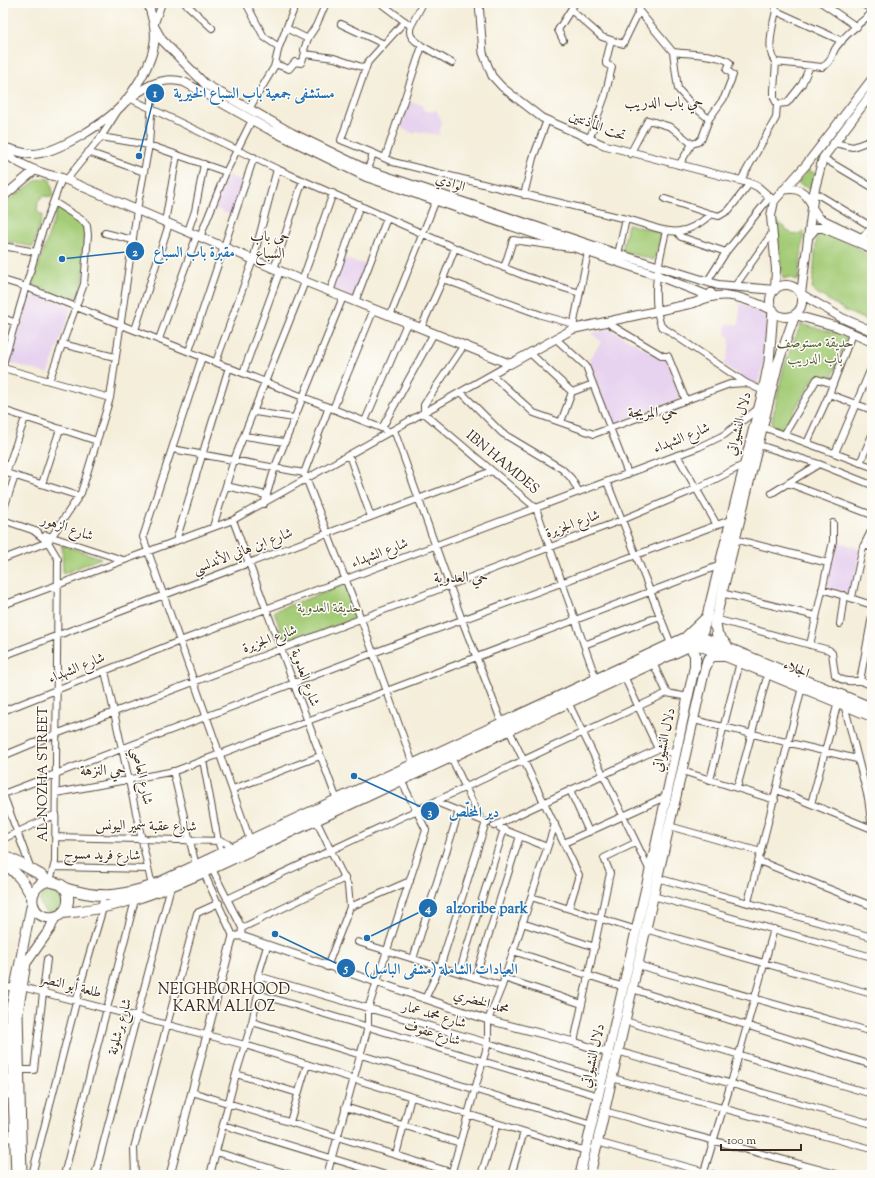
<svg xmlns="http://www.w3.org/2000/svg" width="875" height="1178" font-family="'Sorts Mill Goudy',Amiri,serif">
<rect width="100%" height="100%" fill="#fdfcf7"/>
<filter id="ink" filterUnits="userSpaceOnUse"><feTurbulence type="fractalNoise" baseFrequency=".025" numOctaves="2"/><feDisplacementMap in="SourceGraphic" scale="8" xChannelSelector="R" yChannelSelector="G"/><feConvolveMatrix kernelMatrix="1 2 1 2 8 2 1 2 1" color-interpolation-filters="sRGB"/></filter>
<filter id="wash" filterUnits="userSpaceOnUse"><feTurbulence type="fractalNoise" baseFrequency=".012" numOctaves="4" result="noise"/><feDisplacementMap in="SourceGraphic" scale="16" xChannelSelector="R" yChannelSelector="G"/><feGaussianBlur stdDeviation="0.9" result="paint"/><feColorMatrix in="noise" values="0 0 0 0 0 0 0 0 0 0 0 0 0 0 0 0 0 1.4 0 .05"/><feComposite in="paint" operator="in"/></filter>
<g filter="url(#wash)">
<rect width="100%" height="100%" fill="#f4eeda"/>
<path fill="#e7d2ef" d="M409,102L423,105V110L431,112L436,110L442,121L439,135L416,131L415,134L401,128Z
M228,175L244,183L233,216L214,208Z
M345,259L367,265L354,298L333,290Z
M40,294L70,306L71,309L48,374L9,362L30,299Z
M740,303L767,316L764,364L757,386L724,365L729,351L730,337L726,336V324H739Z
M610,329L663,359L666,358L681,399L612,424L589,359L602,342L591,333Z
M836,541L861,549L851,592L848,593L825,586Z"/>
<path fill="#a4cc77" stroke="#707b4a" d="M808,170L816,174L811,190L798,183Z
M45,178L50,180L53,192L52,197L43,196L38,201L37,212L43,215L33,247L3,241V204L37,180Z
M58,208L83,224L86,234L83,284L73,302L32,284Z
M775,220L793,235L804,232L798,281L790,277L783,279Z
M628,224L662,233L654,260L622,251Z
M821,230L854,245L872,259V323L846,311L812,290L817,232Z
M801,324L847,336L831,380L815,376L782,431L771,425L784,366Z
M62,545L101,558L63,574Z
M345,585L359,617L285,644L274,611Z
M40 901a12 12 0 1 1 24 0a12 12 0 1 1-24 0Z"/>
</g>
<g filter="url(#ink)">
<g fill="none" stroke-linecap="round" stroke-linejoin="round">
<defs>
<path id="minor" d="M185,3L212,28
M246,3L264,37L279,47L274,67L249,109
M384,3L383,5L411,26L423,3
M775,3L776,11
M822,3L857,27
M861,3L872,10
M571,10L602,37L623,44L639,11L638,3
M639,11L673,52L678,89L693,106L709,119
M341,24L384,44
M154,26L162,3
M286,28L308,39
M563,40L558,30L575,3
M842,41L776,11C773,23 765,54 776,62L822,67C831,63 831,57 835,49C843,36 860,23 872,13
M422,46L452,63
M279,47L293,11
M673,52C686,54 722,54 730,63L727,70L733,75L724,98L709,119L702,138L698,142L692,144L679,165
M305,54L334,58L365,68
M275,64L289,69L295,62L301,63L305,54L304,50L308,38L316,26L326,3
M129,98L277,169L455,248L525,276L580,293
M777,104L787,103L802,84L810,66
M101,137L149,145L226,172
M589,140L605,96L612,67L606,64V61L611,41
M834,143L853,147L872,140
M88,152L144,172
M373,153L341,140L368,62L405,21
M630,154L648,120L671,127L692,144
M385,158L422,46C415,40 407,37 411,26
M823,158L872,187
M368,170L373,153L393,162L626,219L618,254
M67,179L101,137L117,112
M741,180L776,118L777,104L774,98V90L776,62
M814,192L872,227
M524,195L533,158L547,120
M665,199L711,214
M626,219C663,228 678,244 711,214L719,216L729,210L750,183
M165,222L177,155
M188,231L195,211L204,164
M666,231C659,261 650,295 661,326L746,383L763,391
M105,233L133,240
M678,233L681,237L726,252
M200,237L226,172L252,120
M862,237L872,227
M3,246L36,252
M455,248L443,279L541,315L574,324
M504,268L513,240L570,248
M274,269L303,180
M3,280L26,287L391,432
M302,281L333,193
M707,282L726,252L770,197
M735,286L773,232
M330,292L360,205
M355,302L387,218
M390,316L436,200
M3,318L16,323
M606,322L663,356H668L686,401
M573,327L588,252
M421,328L443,279
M135,330L169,224
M159,339L197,235
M556,339L586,366L628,474
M62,344L115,357
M464,345L424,405V413L536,508L596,679
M189,351L254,157
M530,353L572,392L593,384
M202,357L143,537L250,840
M216,362L253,260L277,169
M3,364L41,235L62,178
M3,368L110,398
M243,373L280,271
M492,375L534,413L594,434L730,384L746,383
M49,381L84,284L88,235L87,226L82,220L54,202
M461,392L502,433L562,469L571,478L579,492
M829,394L872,410
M333,409L374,309
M3,410L97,441
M255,412L294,418
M365,421L407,323
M561,422L572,392
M763,427L872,467
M382,428L434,333
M394,430L462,620L502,723
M784,435L817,379L833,384
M245,436L284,442
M807,443L828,397L852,334
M759,445L819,464L772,493
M172,449L304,473L361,619L413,764
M835,453L872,366
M349,455L371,517
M677,455L717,525
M860,463L872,435
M819,464L872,485
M3,472L79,496
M6,473L25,418
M304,473L329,407
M607,482L671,644
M788,483L872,515
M42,484L60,429
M226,486L266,495
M264,504L275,467L343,297
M3,511L15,476
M3,520L38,532
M233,520L337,800
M213,527L234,460L305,282
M34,531L48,542L58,559L55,862L50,881
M46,535L123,560
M734,539L828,563
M176,541L229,367
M864,545L872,548
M3,559L48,542L81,493L110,398L137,210L149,145L153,84
M822,589L872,605
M721,593L816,616
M852,597L863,547L872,529
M3,605L233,520L510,364
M715,619L829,650L832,653L835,675C844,683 850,681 859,681C863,681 868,684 872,686
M840,624L844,595
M584,645L660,616
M810,645L833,541V523
M3,656L492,471
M653,663L667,693
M105,671L152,886
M624,676L658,749
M860,681L872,616
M568,702L650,871
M844,704L868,798L872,829
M3,711L180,641L699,447L724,435L759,408
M694,720L857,759
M509,730L579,875L569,908
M3,756L56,734L622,520L698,488L745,464
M451,757L481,820
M203,760L218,841L222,853
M173,771L196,866
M682,771L775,800
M710,780L740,662
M737,788L768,673
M233,789L320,756
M570,790L589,832
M777,790L872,829
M56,793L175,771L718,566
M3,794L373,653L730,520
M3,794L31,869
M436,802L488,823
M811,804L838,702
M316,820L348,886L350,907L327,967
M494,826L658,749L676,754
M669,826L761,852
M500,828L547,847
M55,837L222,841L234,847
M3,839L56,814
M564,843L667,796
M759,861L872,906
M55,867L148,869
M211,867L242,928
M203,871L233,936
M657,878L872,937
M653,896L872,957
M531,897L637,930
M227,899L667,693L688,697
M748,902L802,687
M350,907L410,881
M522,923L595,947
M645,929L872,994
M241,936L242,928L345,878
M358,942L502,986
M513,951L624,987
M413,959L459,811
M638,965L872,1032
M459,973L504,829
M258,976L488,1043L602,1079
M475,978L520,836
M504,978L582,1004
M3,986L14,988
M22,987L245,1045L586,1151
M632,989L872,1065
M258,994L599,1096
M425,999L440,967L486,822
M625,1021L872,1094
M252,1022L592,1125
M574,1042L610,873L604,858L635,843
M617,1051L872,1124
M19,1070H34L47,959
M236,1074L298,1093
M612,1078L872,1149
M192,1092L460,1175
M3,1096L13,1095
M345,1107L460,1143
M604,1111L840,1175
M290,1122L307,1064
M223,1125L386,1175
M3,1139L15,1138
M597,1142L716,1175
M216,1152L292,1175
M396,1155L411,1097
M32,1175L82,979L103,908L102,896
M64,1175L135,900
M95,1175L171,886
M135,1175L134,1148L197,913L219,903
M210,1175L236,1074L252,1022L258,994V976L267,946
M327,1175L368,1027V1009L426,830L401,780
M451,1175L488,1043V1020L502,986L555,824
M481,1175L497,1124
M511,1175L524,1132
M703,1175L731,1083L774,929
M800,1175L803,1165"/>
<path id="tertiary" d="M479,3L483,53L492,76L502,87L542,118L604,145L750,183L758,187L774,201
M170,1175L233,936H241L488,1020L574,1042L608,1053"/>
<path id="secondary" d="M154,26L162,40L205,84L292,133L368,170L618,254L718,285L775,290L776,269L771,216L774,201L806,165L872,79
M872,93L823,158L814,192L801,294L842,318L872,331
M124,103C141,89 161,75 184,82L268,129L366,177L656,275L709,296L711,293
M3,147C13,150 23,154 33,154C58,153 109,121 125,102C137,86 151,65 154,45C157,31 152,17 148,3
M3,152C20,165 41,174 62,178L294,277L510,364L573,329L694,303C726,288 742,298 773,310
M783,190C798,187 805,191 812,205
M3,197L35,170
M813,209L819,218L872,243
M810,235L816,228H823L866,246L872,251
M770 301a16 16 0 1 1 32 0a16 16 0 1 1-32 0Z
M795,315L838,327L872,342"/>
<path id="primary" d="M714,626L778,363L795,315
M700,644L763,391L769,362L773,310
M16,1175L10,1012L32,902
M22,1175L18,1013L26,963L50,929L55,917
M580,1175L656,844L696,660
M590,1175L707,660"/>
<path id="trunk" d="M715,619L717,634L727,646
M685,638L705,619
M689,646L695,654V667
M706,666L709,659L713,656H724
M3,855C15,861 27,867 39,874C42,875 45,880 48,881C54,883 60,882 65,888C68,893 69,900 67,906C65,911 60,916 54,917C30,921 23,888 48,881
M3,863C17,872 24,882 32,897
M64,888C101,899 116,897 152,886L685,638L701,637L872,708
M62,913C113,910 158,892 204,872L689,646L699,645L872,716"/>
</defs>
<use href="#minor" stroke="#57473a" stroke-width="8"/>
<use href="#tertiary" stroke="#57473a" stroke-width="9"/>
<use href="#secondary" stroke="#57473a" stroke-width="10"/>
<use href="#primary" stroke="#57473a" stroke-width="11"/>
<use href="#trunk" stroke="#57473a" stroke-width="12"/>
<use href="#minor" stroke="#fff" stroke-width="6"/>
<use href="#tertiary" stroke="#fff" stroke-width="7"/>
<use href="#secondary" stroke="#fff" stroke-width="8"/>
<use href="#primary" stroke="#fff" stroke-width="9"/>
<use href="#trunk" stroke="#fff" stroke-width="10"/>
</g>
</g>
<g text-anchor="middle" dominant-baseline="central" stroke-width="3" stroke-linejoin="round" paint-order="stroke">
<g font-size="14" fill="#3b2a1e" stroke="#fdfcf7">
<text transform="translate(597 127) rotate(22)">تحت المأذنتين</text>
<text transform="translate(450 184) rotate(19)">الوادي</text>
<text transform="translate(740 424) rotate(-76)">دلال النشيواتي</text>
<text transform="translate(682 439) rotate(-22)">شارع الشهداء</text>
<text transform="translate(502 463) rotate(40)">IBN HAMDES</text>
<text transform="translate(573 525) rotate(-20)">شارع الجزيرة</text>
<text transform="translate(67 529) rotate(19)">شارع الزهور</text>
<text transform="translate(243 552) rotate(-21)">شارع ابن هاني الأندلسي</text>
<text transform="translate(380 554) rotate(-21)">شارع الشهداء</text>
<text transform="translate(270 640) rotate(-20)">شارع الجزيرة</text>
<text transform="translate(77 669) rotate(-22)">شارع الشهداء</text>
<text transform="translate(796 670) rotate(22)">الجلاء</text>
<text transform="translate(304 678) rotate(70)">شارع العدوية</text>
<text transform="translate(665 740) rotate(-78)">دلال النشيواتي</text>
<text transform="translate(44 774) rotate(-90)">AL-NOZHA STREET</text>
<text transform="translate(141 776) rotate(78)">شارع العاصي</text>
<text transform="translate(146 827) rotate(1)">شارع عقبة سمير اليونس</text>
<text transform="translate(102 856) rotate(1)">شارع فريد مسوح</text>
<text transform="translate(71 987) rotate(14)">طلعة أبو النصر</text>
<text transform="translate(481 1003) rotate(17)">محمد الخضري</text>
<text transform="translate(434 1016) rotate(16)">شارع محمد عمار</text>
<text transform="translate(121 1027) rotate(-75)">شارع برشلونة</text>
<text transform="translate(432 1034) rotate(17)">شارع عفوف</text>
<text transform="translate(594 1056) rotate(-77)">دلال النشيواتي</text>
</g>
<g font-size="14" fill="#5a5b39" stroke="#fdfcf7">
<text x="815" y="344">حديقة مستوصف<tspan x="815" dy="16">باب الدريب</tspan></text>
<text x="329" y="609">حديقة العدوية</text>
</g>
<g font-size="15" fill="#3b2a1e" stroke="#fdfcf7">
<text x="664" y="103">حي باب الدريب</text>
<text x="270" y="237">حي باب<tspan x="270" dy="17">السباع</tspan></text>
<text x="653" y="413">حي المريجة</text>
<text x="461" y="578">حي العدوية</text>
<text x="103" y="771">حي النزهة</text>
<text x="224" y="990">NEIGHBORHOOD<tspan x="224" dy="17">KARM ALLOZ</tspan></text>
</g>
</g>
<path fill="none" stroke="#1f6fb2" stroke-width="1.5" d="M139 156L155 93M62 259L135 251M354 776L430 811M367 938L428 908M275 934L346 968"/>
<g fill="#1f6fb2" stroke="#fdfcf7" stroke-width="1.5">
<circle cx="139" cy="156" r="4"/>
<circle cx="62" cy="259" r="4"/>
<circle cx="354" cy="776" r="4"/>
<circle cx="367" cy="938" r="4"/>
<circle cx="275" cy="934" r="4"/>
<circle cx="155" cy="93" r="10"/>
<circle cx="135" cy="251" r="10"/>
<circle cx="430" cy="811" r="10"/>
<circle cx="428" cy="908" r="10"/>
<circle cx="346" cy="968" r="10"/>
</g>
<g font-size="12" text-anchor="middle" font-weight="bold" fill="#fff">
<text x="155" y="97">1</text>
<text x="135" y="256">2</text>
<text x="430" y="816">3</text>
<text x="428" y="912">4</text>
<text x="346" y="972">5</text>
</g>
<g font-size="15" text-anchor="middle" font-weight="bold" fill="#1f6fb2" stroke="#fdfcf7" stroke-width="3" stroke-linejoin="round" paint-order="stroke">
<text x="254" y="98">مستشفى جمعية باب السباع الخيرية</text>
<text x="194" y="257">مقبرة باب السباع</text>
<text x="474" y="817">دير المخلّص</text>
<text x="487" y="913">alzoribe park</text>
<text x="441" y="974">العيادات الشاملة (مشفى الباسل)</text>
</g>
<rect width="875" height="1178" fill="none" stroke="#fdfcf7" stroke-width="16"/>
<path d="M721 1144v6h80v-6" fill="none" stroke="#3b2a1e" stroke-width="2"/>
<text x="727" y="1144" font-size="12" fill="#3b2a1e" stroke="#fdfcf7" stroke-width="3" paint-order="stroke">100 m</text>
</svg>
